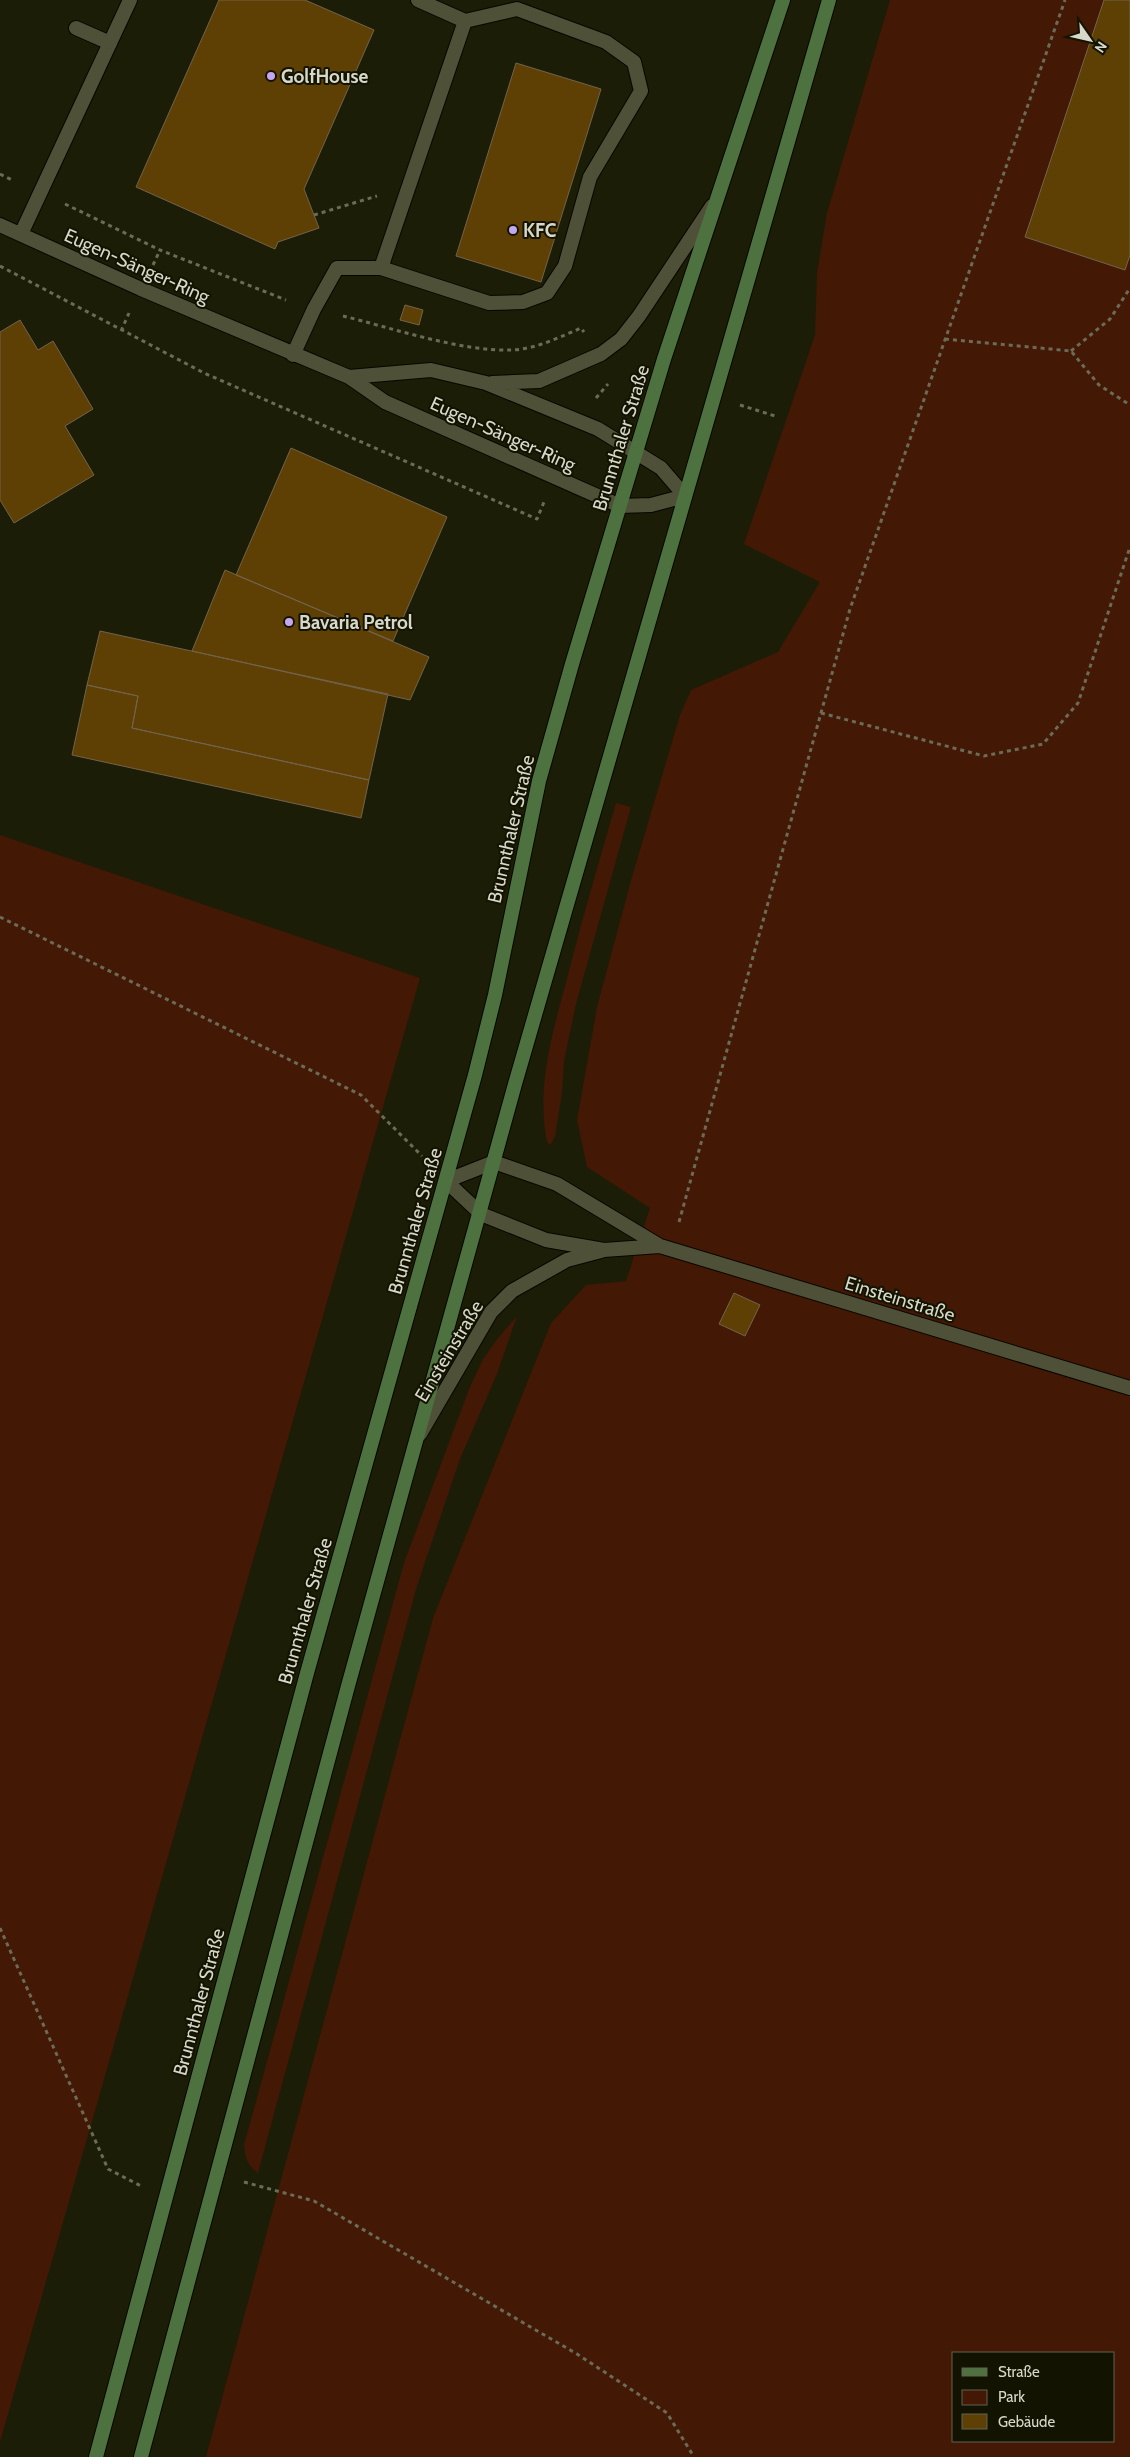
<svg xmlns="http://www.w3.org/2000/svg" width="1130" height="2457" font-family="Cabin,sans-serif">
<rect width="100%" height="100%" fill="#1c1d06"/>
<path fill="#431804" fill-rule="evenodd" d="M890,0H1130V2457H206L433,1618L551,1323L586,1285L626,1281L650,1208L587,1167L577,1120L597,1007L632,877L680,715L691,690L778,652L820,582L744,544L815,335L817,273L827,213ZM954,2353H1114V2441H954Z
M616,803L631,807L576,1004L564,1061L562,1093L555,1137L550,1145L547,1142C535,1083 555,1025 570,967C584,912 600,858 616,803Z
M0,835L420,978L0,2442Z
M517,1316L497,1374L460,1459L417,1586L258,2173C247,2165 245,2158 244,2145L404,1563L469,1389L483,1359L498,1338Z"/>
<path fill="#5f4004" stroke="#72634e" d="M219,0H305L374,30L304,189L319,228L278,242L275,249L136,187Z
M1104,0H1130V255L1125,270L1025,237Z
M516,63L601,89L541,282L456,256Z
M405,305L423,310L419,325L400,320Z
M20,320L38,350L53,341L93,409L65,426L94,475L14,523L0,500V332Z
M291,448L447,517L393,641L236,575Z
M225,570L429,657L410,700L192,651Z
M100,631L388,694L369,780L132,728L138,696L87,685Z
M87,685L138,696L132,728L369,780L361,818L72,755Z
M734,1293L760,1305L745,1336L719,1324Z"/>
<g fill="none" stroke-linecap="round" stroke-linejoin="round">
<defs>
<path id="service" d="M76,28L110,43
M381,268L465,21
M293,355L314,309L337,268H381L489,303L523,302L547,293L565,266L590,177L641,91L634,62L606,42L517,9L465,21L418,0"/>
<path id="minor" d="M0,225L141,289L349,377L385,402L620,506L651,505L685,496L661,468L598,429L486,383L431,370L349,377
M21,234L130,0
M492,383L539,381L601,354L621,339L639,316L712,206
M660,1246L604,1250L546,1240L481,1214L446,1181L494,1162L557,1184L660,1246L1130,1388
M420,1434L491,1312L512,1291L567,1260L601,1251"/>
<path id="secondary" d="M96,2457L307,1673L475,1075L495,995L539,781L572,664L664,359L783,0
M141,2457L348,1686L515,1084L829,0"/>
</defs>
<use href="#service" stroke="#070700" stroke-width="16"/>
<use href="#minor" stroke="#070700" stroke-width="16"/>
<use href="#secondary" stroke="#070700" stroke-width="16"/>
<path stroke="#6b6c58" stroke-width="3" stroke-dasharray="4 4" stroke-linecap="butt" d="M0,174L14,181
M65,204L160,250L286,300
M314,215L377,196
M153,265L160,250
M0,266L204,373L537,519L544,502
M343,316C392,328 462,352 512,350C536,349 560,337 581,328L584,332
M121,331L129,313
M945,339L1071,351L1099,385L1130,405
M1071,351L1110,319L1130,288
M596,398L608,384
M740,405L775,416
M821,713L984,756L1043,744L1078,703L1130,547
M0,917L361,1095L422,1156
M679,1222L850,609L1065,0
M0,1928L108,2169L141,2186
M244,2182L314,2201L577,2354L667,2413L694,2457"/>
<use href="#service" stroke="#4e5038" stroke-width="14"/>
<use href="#minor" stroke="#4e5038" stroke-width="14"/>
<use href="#secondary" stroke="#4e7140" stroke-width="14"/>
</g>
<g fill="#c4a7f1" stroke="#131301" stroke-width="2">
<circle cx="271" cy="76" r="5"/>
<circle cx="513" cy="230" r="5"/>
<circle cx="289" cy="622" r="5"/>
</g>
<g text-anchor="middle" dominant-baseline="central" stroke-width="4" stroke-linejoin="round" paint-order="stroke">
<g font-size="19" font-weight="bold" fill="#d7d8ca" stroke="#131301" text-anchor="start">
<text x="281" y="76">GolfHouse</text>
<text x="523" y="230">KFC</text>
<text x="299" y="622">Bavaria Petrol</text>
</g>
<g font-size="19" fill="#d7d8ca" stroke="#131301">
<text transform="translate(137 266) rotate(24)">Eugen-Sänger-Ring</text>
<text transform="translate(503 434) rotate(24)">Eugen-Sänger-Ring</text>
<text transform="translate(621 438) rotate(-73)">Brunnthaler Straße</text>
<text transform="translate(511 829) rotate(-77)">Brunnthaler Straße</text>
<text transform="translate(415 1221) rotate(-74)">Brunnthaler Straße</text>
<text transform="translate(900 1299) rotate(17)">Einsteinstraße</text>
<text transform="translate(449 1351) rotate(-59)">Einsteinstraße</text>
<text transform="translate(305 1611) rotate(-74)">Brunnthaler Straße</text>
<text transform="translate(199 2002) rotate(-75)">Brunnthaler Straße</text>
</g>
</g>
<rect x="952" y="2352" width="162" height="90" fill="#131301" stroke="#616251"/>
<rect x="962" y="2368" width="25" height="8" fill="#4e7140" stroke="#616251"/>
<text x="998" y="2377" font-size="15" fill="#d7d8ca">Straße</text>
<rect x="962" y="2390" width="25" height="15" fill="#431804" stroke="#616251"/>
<text x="998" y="2402" font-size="15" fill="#d7d8ca">Park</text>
<rect x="962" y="2414" width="25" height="15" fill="#5f4004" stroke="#616251"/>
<text x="998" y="2427" font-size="15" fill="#d7d8ca">Gebäude</text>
<g transform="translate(1090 40) rotate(124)" stroke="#131301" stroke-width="4" paint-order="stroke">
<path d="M0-4L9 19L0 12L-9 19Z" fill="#d7d8ca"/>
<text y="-8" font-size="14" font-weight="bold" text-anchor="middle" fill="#d7d8ca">N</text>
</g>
</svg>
